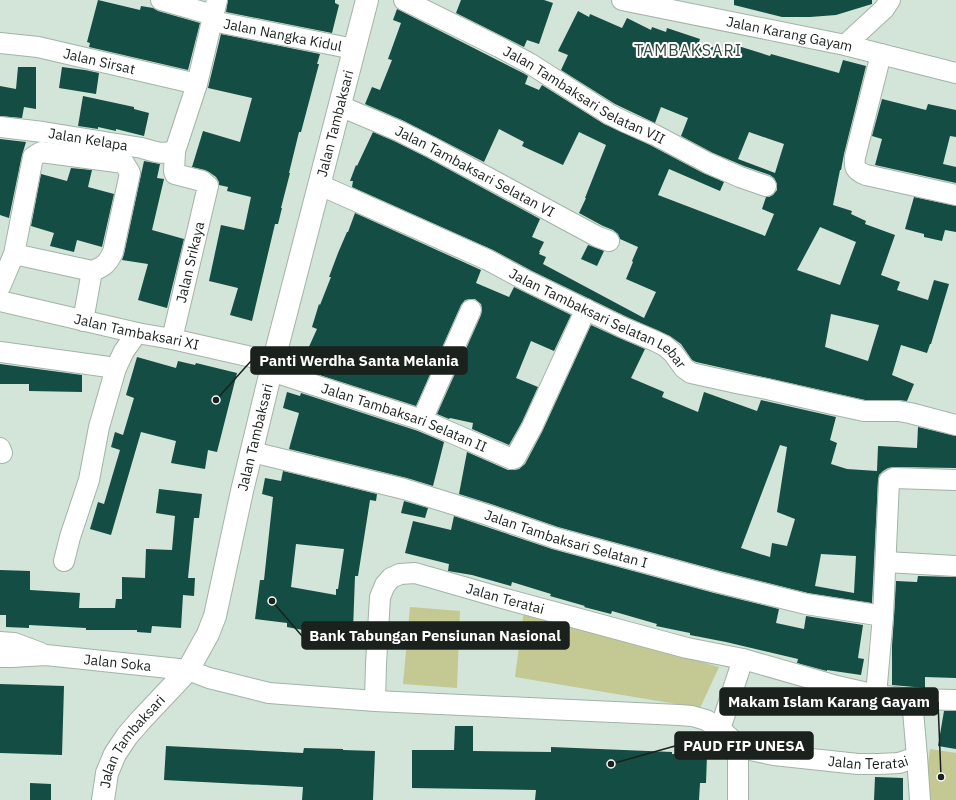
<svg xmlns="http://www.w3.org/2000/svg" width="956" height="800" font-family="'IBM Plex Sans',sans-serif">
<rect width="100%" height="100%" fill="#d3e4d8"/>
<path fill="#c4c892" d="M410,607L460,611L457,688L403,684Z
M524,610L719,667L700,708L515,677Z
M930,749L956,753V800H923Z"/>
<path fill="#134d43" fill-rule="evenodd" d="M98,0L140,10L141,6L153,8L158,11L200,23L188,70L89,47L90,43L87,42Z
M228,0H335V3L339,5L332,33L226,12Z
M461,0H544L553,3L539,44L527,40L524,47L456,13Z
M734,0H872V4L836,15L810,17H782L734,5Z
M397,9L523,73L528,76L525,84L539,90L542,85L604,124L650,145L703,173L724,182L720,191L669,169L658,195L765,236L774,214L762,209L766,197H769L773,195L777,190V184L774,178L770,175L744,166L713,153L681,136L688,118L661,107L655,123L615,104L561,70L568,55L558,51L578,11L589,17L590,14L622,28L627,18L651,30L652,27L666,32L667,28L700,39L699,42L732,54L735,45L770,56L771,54L839,73L843,60L866,66L844,154L841,170H840L833,205L852,211L851,214L866,221L865,224L895,235L881,275L900,282L897,290L928,300L934,280L949,284L931,344H930L927,353L901,345L892,375L914,384L907,401L898,400H865L696,362L692,360L681,344L670,336L627,317L532,271L493,250L352,187L353,181H350L356,165L357,166L373,132L394,141L426,157L540,219L532,237L544,242L539,252H540L539,254L546,257L543,264L644,318L656,292L626,279L633,262L632,261L638,247L620,239L618,234L613,230L603,226L579,213L586,198H585L606,145L579,132L563,165L522,146L524,142L499,129L484,162L404,121L365,104L372,87L380,90L392,60L388,59L401,23L393,20ZM749,132L784,144L775,173L738,159ZM820,227L856,242L840,285L797,270ZM831,314L879,325L868,361L825,347Z
M221,34L320,54L317,64H319L301,132H299L289,173H290L281,208H282L278,224H275L252,321L230,315L238,288L209,281L221,225L244,230L251,197L227,191L228,187L219,185V182L216,177L209,172L205,170L192,167L203,131L240,142L252,98L208,88Z
M18,67H36V109L24,107L22,118L0,116V86L16,89Z
M62,67L85,70L99,73L96,94L59,88Z
M83,96L134,107V109L149,113L144,136L116,129V131L98,127V129L78,126Z
M882,99L926,110L928,104L956,110V137L950,136L943,164L956,167V183L875,165L882,139L872,136Z
M0,139L26,142L22,155L9,218L0,215Z
M144,161L160,164L157,178L164,179L152,230L184,239L167,308L138,300L148,264L122,260L124,254Z
M71,168L92,170L88,187L114,194L102,247L77,240L74,252L50,246L54,233L31,226L41,174L67,181Z
M914,197L956,206V232L945,230L942,241L924,237V234L905,229Z
M355,213L481,270L476,283L509,297L514,287L571,315L554,351L531,341L516,378L538,387L522,422L509,445L472,429L473,423L450,418L449,419L437,414L481,315L482,309L481,304L475,299H470L465,300L461,305L416,406L307,371L309,363L303,360L317,329L312,327L319,304L320,305L331,277H329L338,253L347,232H348Z
M588,245L604,251L597,266L581,259Z
M591,325L617,337L645,349L631,378L664,392L662,397L698,412L704,392L757,411L761,400L836,417L830,440L837,443L831,464L847,469L877,471L878,446L917,448L918,427L956,436V468L894,467L888,468L883,471L879,475L878,480L872,603L808,593L720,571L558,527L491,504L459,494L467,452L508,470H515L519,469L525,464L542,432ZM780,445L787,447L777,512L795,519L787,546L772,543L770,557L741,548ZM821,554L856,556L854,593L815,586Z
M137,357L176,368L178,361L195,365L196,363L237,373L217,452L208,450L205,469L171,463L176,441L141,432L111,535L90,529L98,502L104,504L120,450L111,447L115,432L123,435L134,398L126,395Z
M0,364L82,375V392L29,391V384H0Z
M287,392L300,396L301,393L418,431L444,442L433,486L407,478L289,449L299,413L283,408Z
M283,471L377,494L376,501L370,500L358,576H355L353,630L314,629L313,632L287,627V623L255,619L260,580H264L273,497L262,494L265,478L281,481ZM296,544L344,549L338,589H336V595L291,587Z
M159,489L202,494L199,518H194L188,578H195L194,596L183,595L181,628L152,626L151,633L137,632V630H86V628L29,625V628L6,627V615H0V570L30,571V590L80,593L79,608H115L116,599H122V577L145,578L146,549L172,550L175,516L156,513Z
M404,501L428,508L425,518L401,513Z
M454,516L552,549L714,593L779,609L776,623L804,629L806,616L863,625L858,658L864,659L861,675L827,670V671L823,670L797,663L798,659L726,642L690,635V633L656,626L657,624L612,611L611,614L584,607L585,606L550,596L551,594L512,582L511,586L472,575L448,571L449,564L405,553L413,521L451,530Z
M918,576L956,577V678L925,677V688L892,685V646L894,617L896,581L917,582Z
M0,684L64,686L62,755L0,753Z
M944,711H956V749L938,746Z
M455,726H473V751L551,752V747L672,752V754L707,755L706,783H700L699,800H535L536,790L412,788V750H454Z
M166,746L303,753L304,748L343,749V750L375,751L373,800H302L303,787L164,780Z
M875,777L903,778V800H874Z
M30,783L51,784V800H30Z"/>
<g fill="none" stroke-linecap="round" stroke-linejoin="round">
<defs>
<g id="minor">
<path d="M161,0L213,15"/>
<path id="s1" d="M404,0L499,47L529,63L609,114L625,122L655,135L708,163L740,177L766,186"/>
<path id="s2" d="M622,0L845,45L956,73"/>
<path id="s3" d="M212,21L354,49"/>
<path id="s4" d="M0,43L38,47L197,84"/>
<path d="M845,45L884,9L890,0"/>
<path d="M881,54L855,157C854,167 855,171 866,175L956,195"/>
<path id="s5" d="M340,106L399,131L431,147L598,237L609,241"/>
<path id="s6" d="M0,127L43,132L142,148C155,152 162,155 175,151"/>
<path id="s7" d="M320,185L488,260L527,281L622,327L655,341L665,346L673,353L684,368L691,373L741,384L767,389L832,404L864,411H898L910,413L956,425"/>
<path d="M0,287L14,254L33,157L41,152L124,163L130,173L113,252C108,263 104,267 92,271L14,254"/>
<path id="s8" d="M0,301L137,333L172,339L274,362"/>
<path d="M83,321L92,271"/>
<path id="s9" d="M172,339L208,186L202,181L175,174L174,171L175,151L197,84L217,0"/>
<path d="M0,352L116,368L124,351L137,333"/>
<path id="s10" d="M271,371L422,420L512,459L515,458L532,427L586,309"/>
<path d="M422,420L445,368L471,310"/>
<path d="M0,448L2,453"/>
<path id="s11" d="M252,452L404,489L488,515L555,538L717,582L806,604L883,616"/>
<path d="M64,561L70,537L89,480L99,427L116,368"/>
<path d="M886,562L956,566"/>
<path d="M0,642L14,643L41,653"/>
<path id="s12" d="M0,657H12L46,655L188,670L209,678L269,693L375,701L679,715L692,716L706,720L720,729L743,659"/>
<path d="M876,695L883,616L889,481L894,478L956,480"/>
<path id="s13" d="M375,701L376,664L380,597L385,585L391,578L400,574L415,573L502,598L687,648L743,659L837,686L876,695L912,699L956,700"/>
<path id="s14" d="M720,729L738,745L755,751L774,755L858,764H879L899,763L917,757L912,699"/>
<path d="M917,757L920,800"/>
<path d="M738,800V745"/>
</g>
<g id="major">
<path id="s15" d="M103,800L107,773L115,754L127,736L140,721L188,670L208,634L215,616L242,491L271,371L367,0"/>
</g>
</defs>
<use href="#minor" stroke="#a2b3a8" stroke-width="22"/>
<use href="#major" stroke="#a2b3a8" stroke-width="24"/>
<use href="#minor" stroke="#fff" stroke-width="20"/>
<use href="#major" stroke="#fff" stroke-width="22"/>
</g>
<g text-anchor="middle" dominant-baseline="central" stroke-width="4" stroke-linejoin="round" paint-order="stroke">
<g font-size="14" fill="#1b211d" stroke="#fff">
<text stroke="none"><textPath href="#s2" startOffset="171">Jalan Karang Gayam</textPath></text>
<text stroke="none"><textPath href="#s3" startOffset="72">Jalan Nangka Kidul</textPath></text>
<text stroke="none"><textPath href="#s4" startOffset="101">Jalan Sirsat</textPath></text>
<text stroke="none"><textPath href="#s1" startOffset="204">Jalan Tambaksari Selatan VII</textPath></text>
<text stroke="none"><textPath href="#s15" startOffset="727">Jalan Tambaksari</textPath></text>
<text stroke="none"><textPath href="#s6" startOffset="89">Jalan Kelapa</textPath></text>
<text stroke="none"><textPath href="#s5" startOffset="150">Jalan Tambaksari Selatan VI</textPath></text>
<text stroke="none"><textPath href="#s9" startOffset="79">Jalan Srikaya</textPath></text>
<text stroke="none"><textPath href="#s7" startOffset="309">Jalan Tambaksari Selatan Lebar</textPath></text>
<text stroke="none"><textPath href="#s8" startOffset="140">Jalan Tambaksari XI</textPath></text>
<text stroke="none"><textPath href="#s10" startOffset="141">Jalan Tambaksari Selatan II</textPath></text>
<text stroke="none"><textPath href="#s15" startOffset="403">Jalan Tambaksari</textPath></text>
<text stroke="none"><textPath href="#s11" startOffset="326">Jalan Tambaksari Selatan I</textPath></text>
<text stroke="none"><textPath href="#s13" startOffset="245">Jalan Teratai</textPath></text>
<text stroke="none"><textPath href="#s12" startOffset="118">Jalan Soka</textPath></text>
<text stroke="none"><textPath href="#s15" startOffset="67">Jalan Tambaksari</textPath></text>
<text stroke="none"><textPath href="#s14" startOffset="156">Jalan Teratai</textPath></text>
</g>
<g font-size="16" letter-spacing="1" fill="#39483e" stroke="#fff">
<text x="688" y="50">TAMBAKSARI</text>
</g>
</g>
<path fill="none" stroke="#1b211d" stroke-width="1.5" d="M216 400L251 361M272 601L302 636M941 777L938 702M611 764L675 746"/>
<g fill="#1b211d" stroke="#fff" stroke-width="1.5">
<circle cx="216" cy="400" r="4"/>
<circle cx="272" cy="601" r="4"/>
<circle cx="941" cy="777" r="4"/>
<circle cx="611" cy="764" r="4"/>
</g>
<g fill="#1b211d" stroke="#1b211d" stroke-width="1.5">
<rect x="251" y="347" width="216" height="27" rx="4"/>
<rect x="302" y="622" width="267" height="27" rx="4"/>
<rect x="720" y="688" width="218" height="27" rx="4"/>
<rect x="675" y="732" width="138" height="27" rx="4"/>
</g>
<g font-size="15" text-anchor="middle" font-weight="bold" fill="#fff">
<text x="359" y="366">Panti Werdha Santa Melania</text>
<text x="435" y="641">Bank Tabungan Pensiunan Nasional</text>
<text x="829" y="707">Makam Islam Karang Gayam</text>
<text x="744" y="751">PAUD FIP UNESA</text>
</g>
</svg>
